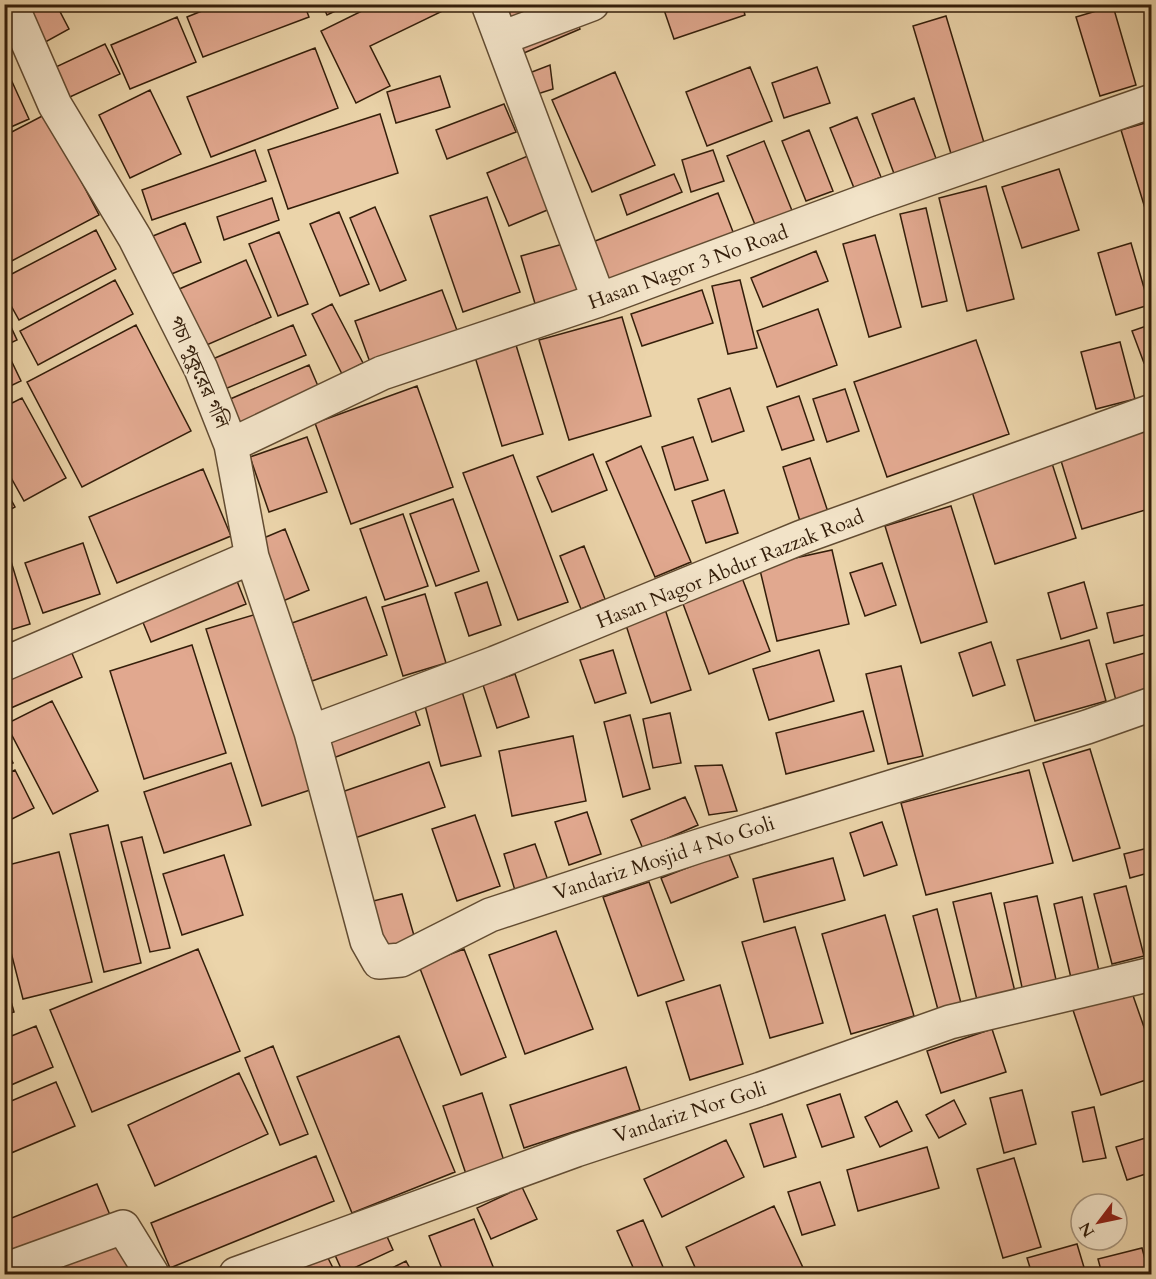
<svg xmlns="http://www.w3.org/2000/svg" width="1156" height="1279" font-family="Cardo,'Noto Serif Bengali',serif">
<rect width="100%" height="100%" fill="#ebd4aa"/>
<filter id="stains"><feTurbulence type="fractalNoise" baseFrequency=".00333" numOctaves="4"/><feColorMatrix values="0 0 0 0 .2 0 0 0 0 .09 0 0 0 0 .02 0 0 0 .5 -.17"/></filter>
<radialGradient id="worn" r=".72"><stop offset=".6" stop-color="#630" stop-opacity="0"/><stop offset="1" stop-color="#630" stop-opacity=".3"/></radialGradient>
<path fill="#e1a88f" stroke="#341e0a" stroke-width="1.5" d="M18,4H56L69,29L40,45Z
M59,4H74L61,10Z
M219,4H304L309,17L203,57L187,17Z
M322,4H350L327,15Z
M376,4H452L453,6L370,46L390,86L356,103L321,31Z
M504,4H570L580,29L524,53Z
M662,4H742L745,15L674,39Z
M1113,6L1136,85L1100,96L1076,17Z
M946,16L985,146L952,157L913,26Z
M177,17L196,62L130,89L111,45Z
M105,44L120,74L59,102L45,72Z
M315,48L338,108L211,157L187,97Z
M4,64L29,119L4,130Z
M550,65L553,89L528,97L519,77Z
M750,67L772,121L707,146L686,92Z
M817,67L830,103L784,118L772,83Z
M615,72L655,165L592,192L552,100Z
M440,76L450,107L396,123L387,92Z
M150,90L181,154L130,178L99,115Z
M914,98L938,164L896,179L872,114Z
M504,104L516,132L447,159L436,130Z
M46,114L99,215L4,265V136Z
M380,114L398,173L288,209L268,150Z
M857,117L881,177L854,188L830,128Z
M1152,121V231L1121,130Z
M809,130L833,191L806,201L782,141Z
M764,141L795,218L758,232L727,156Z
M255,150L266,181L152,220L142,190Z
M713,150L724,181L691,192L682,160Z
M535,153L557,206L509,226L487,173Z
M1059,169L1079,230L1022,248L1002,187Z
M674,174L682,192L627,215L620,195Z
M986,186L1014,299L967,311L939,198Z
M718,193L735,237L603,289L585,245Z
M487,197L520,292L463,312L430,216Z
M272,198L279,220L224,240L217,217Z
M375,207L406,280L380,291L350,218Z
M926,208L947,301L922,307L900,214Z
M339,212L369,284L340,296L310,224Z
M185,223L201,262L169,275L153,236Z
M96,230L116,269L19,320L4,293V278Z
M279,232L308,304L278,316L249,244Z
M875,235L901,327L869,337L843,244Z
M570,242L586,292L536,307L521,256Z
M1131,243L1149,305L1116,315L1098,253Z
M816,251L828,281L763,307L751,278Z
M246,260L271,317L202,347L177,290Z
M115,280L133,314L38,365L20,331Z
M740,280L757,348L728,354L712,286Z
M442,290L458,333L371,365L355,321Z
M702,290L713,323L642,346L631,314Z
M332,304L363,363L342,374L312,314Z
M818,309L837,365L777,387L757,331Z
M4,312L17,340L4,346Z
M622,317L651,416L569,440L539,340Z
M1152,324V360L1144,363L1132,331Z
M136,325L191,431L82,487L27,382Z
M293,325L306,355L213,394L201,364Z
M976,340L1009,434L887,477L854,382Z
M1120,342L1135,399L1096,409L1081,352Z
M516,345L543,434L502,446L475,357Z
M10,358L21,381L4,389V360Z
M309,365L321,393L232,431L221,403Z
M417,386L453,487L351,524L315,423Z
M730,388L744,431L712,442L698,399Z
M845,389L859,431L827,442L813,399Z
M799,396L814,440L782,450L767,407Z
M22,398L66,478L24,501L4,465V407Z
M1149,424L1152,431V508L1082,529L1058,451Z
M307,437L327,492L269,512L250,457Z
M693,437L708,480L675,490L662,447Z
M641,446L691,562L655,577L606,462Z
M593,454L607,490L552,512L537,477Z
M1049,454L1076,538L995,564L968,479Z
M513,455L568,602L518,620L463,473Z
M810,458L828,512L800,521L783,467Z
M203,469L231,536L117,583L89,517Z
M4,487L15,507L4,513Z
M724,490L738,533L706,543L692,501Z
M453,499L479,571L436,586L410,514Z
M951,506L987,622L921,643L885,526Z
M403,514L428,586L385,600L360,529Z
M285,529L309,590L283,601L259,540Z
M83,543L100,594L43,613L25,563Z
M584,546L605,599L581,609L560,556Z
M832,550L849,624L777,641L759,566Z
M10,558L30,624L4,632V560Z
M882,563L896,605L865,616L850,573Z
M739,570L770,651L709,674L679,593Z
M237,581L246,604L151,642L142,620Z
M487,582L501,625L469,636L455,593Z
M1084,582L1097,628L1061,639L1048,593Z
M425,594L446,663L403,676L382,607Z
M366,597L387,655L312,681L292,623Z
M1152,603V633L1114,643L1107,613Z
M665,609L691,690L651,703L625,622Z
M260,613L316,788L262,806L206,629Z
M1089,640L1106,701L1035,721L1017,660Z
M991,642L1005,685L973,696L959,653Z
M192,645L226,753L144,779L110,671Z
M613,650L626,693L595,703L580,660Z
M819,650L834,701L769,720L753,669Z
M71,651L82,677L4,711V680Z
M1152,651V694L1117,704L1106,664Z
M901,666L923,756L888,764L866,674Z
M515,674L529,717L497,728L483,685Z
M461,688L481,756L441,766L423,698Z
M52,701L98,791L53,814L6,724Z
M412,702L420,725L328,760L320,737Z
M863,711L874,751L786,774L776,733Z
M670,713L681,763L653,768L643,719Z
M630,715L650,789L623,797L604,722Z
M573,736L586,801L512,816L499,751Z
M4,746L13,763L4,767Z
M1090,749L1120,848L1073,861L1043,763Z
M429,762L445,807L349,840L333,795Z
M231,763L251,825L164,853L144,792Z
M722,765L737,811L709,815L695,766Z
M15,770L34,808L4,823V775Z
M1029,770L1053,863L926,895L901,803Z
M685,797L698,825L643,849L631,820Z
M587,812L601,854L569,865L555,822Z
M475,815L500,886L457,901L432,829Z
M882,822L897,865L864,876L850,833Z
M108,825L141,963L104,972L70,834Z
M142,837L170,948L150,952L121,842Z
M535,844L550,886L517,897L504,854Z
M1152,847V872L1130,878L1124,854Z
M59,852L92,982L23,999L4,925V866Z
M728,852L738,877L671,903L661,878Z
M224,855L243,915L182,935L163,874Z
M833,858L845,900L764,922L753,879Z
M649,882L684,980L638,996L603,897Z
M1126,886L1144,956L1112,964L1094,894Z
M991,893L1017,1000L979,1008L953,902Z
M402,894L415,939L376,949L365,903Z
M1037,896L1057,984L1023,992L1004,903Z
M1082,897L1099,971L1071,978L1054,904Z
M937,909L964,1015L941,1021L913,916Z
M885,915L914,1016L851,1034L822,934Z
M795,927L823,1023L770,1038L742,942Z
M556,931L593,1029L525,1054L489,955Z
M198,949L240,1051L92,1112L50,1010Z
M464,949L506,1057L461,1075L419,966Z
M4,977L14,1012L4,1015Z
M720,985L743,1064L690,1080L666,1002Z
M1130,987L1152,1050V1078L1101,1095L1072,1007Z
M36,1026L53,1067L4,1088V1039Z
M992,1029L1006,1072L941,1093L927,1051Z
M399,1036L455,1172L352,1213L297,1077Z
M273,1046L308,1134L280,1145L245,1058Z
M626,1067L640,1110L524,1148L510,1105Z
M239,1073L268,1134L155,1186L128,1125Z
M56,1082L75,1126L4,1156V1104Z
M1022,1090L1036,1144L1004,1153L990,1098Z
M482,1093L504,1161L466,1174L443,1106Z
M840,1094L854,1137L822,1147L807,1105Z
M954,1100L966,1124L939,1138L926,1115Z
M897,1101L912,1131L880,1147L865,1117Z
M1094,1107L1106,1158L1083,1162L1072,1112Z
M782,1114L796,1157L764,1167L750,1124Z
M1152,1136V1172L1127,1180L1116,1147Z
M726,1140L744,1177L662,1217L644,1179Z
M927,1147L939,1188L858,1211L847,1170Z
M316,1156L334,1201L170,1268L151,1223Z
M1014,1158L1041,1247L1003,1258L977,1169Z
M820,1182L835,1225L802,1235L788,1192Z
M97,1184L110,1215L4,1256V1221Z
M522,1187L537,1219L491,1239L477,1208Z
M774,1206L806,1274H698L686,1247Z
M474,1219L496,1274H444L429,1236Z
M643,1220L666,1274H636L617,1231Z
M385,1232L393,1250L343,1273L335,1255Z
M123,1236L138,1274H18Z
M1077,1244L1086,1274H1032L1027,1258Z
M1142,1248L1149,1274H1102L1098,1259Z
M327,1256L336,1274H287Z
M406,1261L413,1274H380Z"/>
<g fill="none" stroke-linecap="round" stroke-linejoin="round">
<defs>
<path id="minor" d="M11,4L55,105L135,238L201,369L231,445L252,557L311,732L367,941L379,962L401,960L490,915L584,884L699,846L1087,727L1152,704
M488,4L599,300
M502,38L592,4
M231,445L382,373L599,300L868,200L1152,101
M4,664L252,557
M311,732L495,663L802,537L1152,411
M4,1270L123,1227L152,1274
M236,1274L576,1150L761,1089L950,1022L1152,974"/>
</defs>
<use href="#minor" stroke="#624c32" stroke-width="36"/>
<use href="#minor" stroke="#f2e3c8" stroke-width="33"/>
</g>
<g text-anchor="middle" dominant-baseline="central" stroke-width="4.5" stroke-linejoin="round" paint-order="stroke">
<g font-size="20" fill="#341e0a" stroke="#f2e3c8">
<text transform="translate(688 267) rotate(-20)">Hasan Nagor 3 No Road</text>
<text transform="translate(199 372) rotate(66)">পচা পুকুরের গলি</text>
<text transform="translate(730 569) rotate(-22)">Hasan Nagor Abdur Razzak Road</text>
<text transform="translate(664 858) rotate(-18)">Vandariz Mosjid 4 No Goli</text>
<text transform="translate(690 1112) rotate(-18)">Vandariz Nor Goli</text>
</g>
</g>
<rect width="1156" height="1279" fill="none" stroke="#ebd4aa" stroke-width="24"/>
<rect x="6" y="6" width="1144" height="1267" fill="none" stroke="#341e0a" stroke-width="3"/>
<rect x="12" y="12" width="1132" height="1255" fill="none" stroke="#341e0a" stroke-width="1.5"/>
<g transform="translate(1099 1222) rotate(238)"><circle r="28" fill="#f2e3c8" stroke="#a6947c" stroke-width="1.5"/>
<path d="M0-4.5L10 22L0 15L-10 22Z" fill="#8f2418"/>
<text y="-9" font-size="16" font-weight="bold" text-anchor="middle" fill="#341e0a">N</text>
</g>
<rect width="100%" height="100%" filter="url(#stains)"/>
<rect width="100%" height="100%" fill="url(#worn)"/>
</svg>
